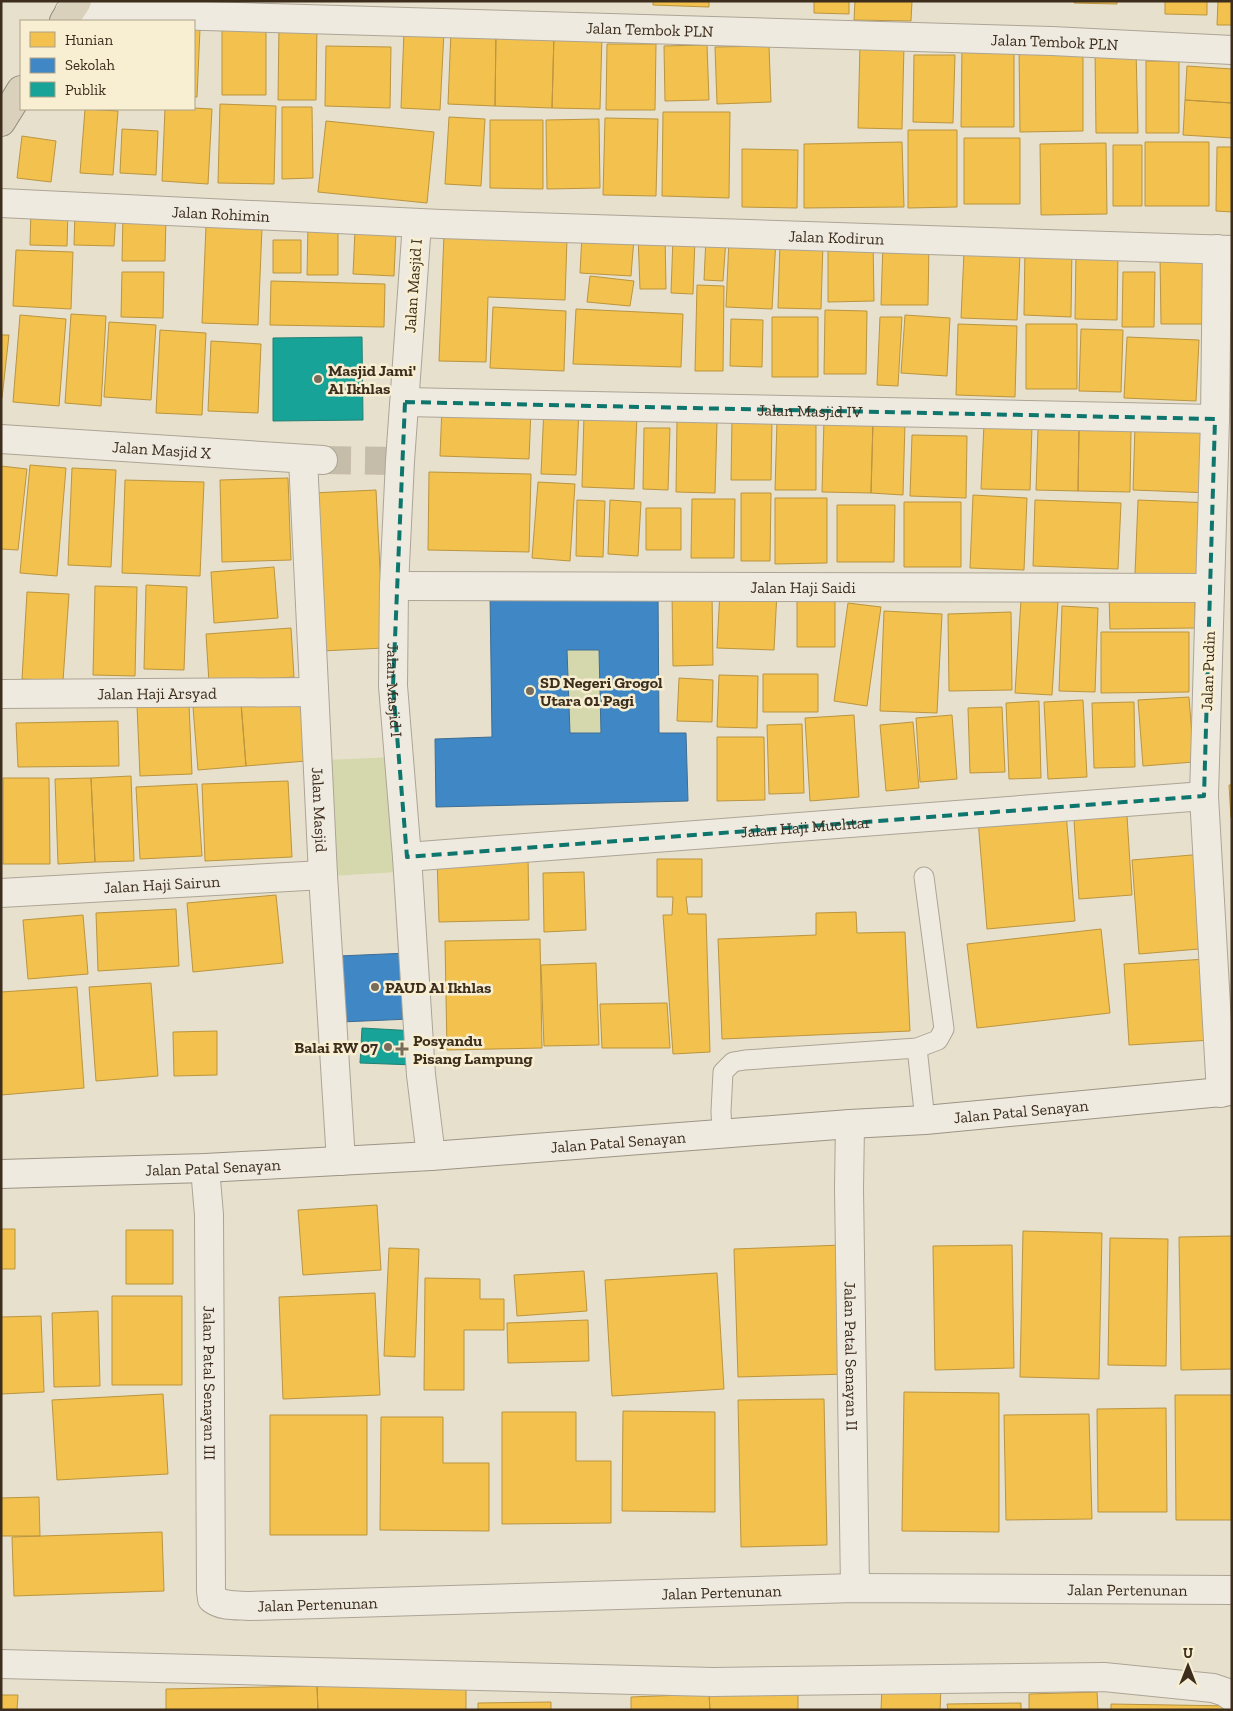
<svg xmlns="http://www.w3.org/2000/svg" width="1233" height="1711" font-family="'Zilla Slab',serif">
<rect width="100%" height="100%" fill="#e7e0cc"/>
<path fill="#d5d8ad" d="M567,650H599L601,733H570Z
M393,757L398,872L331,876L326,760Z"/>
<path fill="#f2c14e" stroke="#bb953f" d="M653,1H709V7L653,5Z
M814,1H849V14L814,13Z
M855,1H912L911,21L854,20Z
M1074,1H1117V4L1074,3Z
M1165,1H1207V15L1165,14Z
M1218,1H1232V25H1217Z
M222,22H266V95H222Z
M279,25H317L316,100H278Z
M194,29H200L197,97H194Z
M404,31L444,32L440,110L401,108Z
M451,31L496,32L495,106L448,104Z
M496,32L554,34L552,108L495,106Z
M554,34L602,35L600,109L552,108Z
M607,44H656L655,110H606Z
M860,44L904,45L902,129L858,128Z
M707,45L709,100L665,101L664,46Z
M1083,45V131L1020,132L1019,46Z
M326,46L391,47L390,108L325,106Z
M769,46L771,102L717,104L715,47Z
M962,47H1014V127H961Z
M1095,49H1136L1138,133H1096Z
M914,55H955L953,123L913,122Z
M1146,61H1179V133H1146Z
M1187,66L1232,69V103L1185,100Z
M1185,100L1232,103V138L1183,135Z
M220,104L276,106L274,184L218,183Z
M282,107H312L313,178L282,179Z
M194,108L212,109L208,184L162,181L165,109H194Z
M85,109L118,111L113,175L80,173Z
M663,112H730L729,198L662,196Z
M449,117L485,119L481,186L445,184Z
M605,118L658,119L656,196L603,195Z
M599,119L600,188L547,189L546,120Z
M490,120H543V189L490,188Z
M326,121L434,132L427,203L318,192Z
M122,129L158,131L156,175L120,173Z
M908,130H957V207L908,208Z
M22,136L56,141L51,182L17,178Z
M964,138H1020V204H964Z
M902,142L904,207L804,208V144Z
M1145,142H1209V206H1145Z
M1106,143L1107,214L1041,215L1040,144Z
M1113,145H1142V206H1113Z
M1217,147H1232V212L1216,211Z
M742,149L798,150L797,208L742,207Z
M31,210H68L67,246L30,245Z
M75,212L116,213L114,246L74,245Z
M123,215L166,216L165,261H122Z
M308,225H338V275H307Z
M206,226L262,228L258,325L202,323Z
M355,230L396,232L394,276L353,274Z
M444,234L567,239L565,300L488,297L486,362L439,361Z
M665,234L666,289H640L638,235Z
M582,235L634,238L631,276L580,273Z
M706,237L726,239L723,281L704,280Z
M673,238L695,239L693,294L671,293Z
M729,239L776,240L772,309L726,307Z
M873,239L874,301L828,302V240Z
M273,240H301V273H273Z
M780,242L823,243L821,309L778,308Z
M883,243L929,244L928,305H881Z
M1025,246L1072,247L1071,317L1024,315Z
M16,250L73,252L71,309L13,306Z
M964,252L1020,254L1017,320L961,318Z
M1076,252L1118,253L1117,320L1075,319Z
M1160,258H1209L1210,324H1161Z
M122,272H164L163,318L121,317Z
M1123,272H1155L1154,327H1122Z
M590,276L634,281L630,306L587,302Z
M271,281L385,284L384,327L270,325Z
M697,285L724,286L723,371H695Z
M493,307L566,311L564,371L490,368Z
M576,309L683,314L681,367L573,364Z
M825,310L867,311L866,374H824Z
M71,314L106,316L101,406L65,403Z
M20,315L66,319L59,406L13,402Z
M905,315L950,318L947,376L901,373Z
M772,317H818V377H772Z
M880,317H902L898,386L877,385Z
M731,319L763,320L762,367L730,366Z
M109,322L156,325L151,400L104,397Z
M958,324L1017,326L1015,397L956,395Z
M1026,324H1077V389H1026Z
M1081,329L1123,330L1121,392L1079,391Z
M160,330L206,333L202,415L156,413Z
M1,335H9L2,398H1Z
M1127,337L1199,340L1196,401L1124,398Z
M211,341L261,344L258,413L208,411Z
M442,406L531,409L529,459L440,456Z
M544,407L579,409L576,475L541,474Z
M584,415L637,416L634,489L582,487Z
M732,419L772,420L771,480H731Z
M824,419L873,421L871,493L822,492Z
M777,420L816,421V490H775Z
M677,421L717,422L715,493L676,492Z
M873,421L905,422L903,495L871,493Z
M984,424L1032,426L1030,490L981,489Z
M1135,427L1215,430L1212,493L1133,490Z
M644,428H670L668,490L643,489Z
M1038,429L1079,430L1078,491L1036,490Z
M1079,430L1131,431L1130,492L1078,491Z
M912,435L967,436L966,498L910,496Z
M30,465L66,468L57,576L20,573Z
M1,466L27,469L18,550L1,549Z
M72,468L116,470L111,567L68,565Z
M429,472L531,474L529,552L428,550Z
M288,478L291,560L222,562L220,480Z
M125,480L204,482L200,576L122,573Z
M538,482L575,484L570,561L532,558Z
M376,490L384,648L321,651L312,493Z
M741,493H771L770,561H741Z
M973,495L1027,498L1024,570L970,568Z
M775,498H827V563L775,564Z
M692,499H735L734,558H691Z
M577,500L605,501L603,557L576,556Z
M610,500L641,502L638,556L608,554Z
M1035,500L1121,503L1118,569L1033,566Z
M1138,500L1212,503L1209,576L1135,574Z
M904,502H961V567H904Z
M837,505H895L894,562H837Z
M646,508H681V550H646Z
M274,567L278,618L214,623L211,572Z
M146,585L187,587L184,670L144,669Z
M95,586L137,587L135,676L93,675Z
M720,590L777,592L774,650L717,648Z
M27,592L69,594L63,681L22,679Z
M672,593H712L713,665L673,666Z
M1195,594V628L1110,629L1109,595Z
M1021,600L1058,602L1052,695L1015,693Z
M797,601H835V647H797Z
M848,603L881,607L867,706L834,701Z
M1062,606L1098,608L1095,692L1059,691Z
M884,611L942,614L937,713L880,711Z
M1011,612L1012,690L949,691L948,614Z
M291,628L294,677L209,683L206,634Z
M1101,632H1189V692L1101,693Z
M763,674H818V712H763Z
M719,675L758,676L757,728L717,727Z
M679,678L713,680L712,722L677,721Z
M1189,697L1194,762L1143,766L1138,700Z
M301,698L306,761L246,766L241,703Z
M1083,700L1087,777L1048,779L1044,702Z
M1039,701L1041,778L1009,779L1006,703Z
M1134,702L1135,767L1094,768L1092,703Z
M241,703L246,766L198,770L193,707Z
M189,704L192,774L140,776L137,706Z
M1002,707L1005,772L970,773L968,708Z
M854,715L859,797L810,801L805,718Z
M952,715L957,779L920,782L916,718Z
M118,721L119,766L18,767L16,723Z
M913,722L919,788L886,791L880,725Z
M802,724L804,793L769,794L767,725Z
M717,737H764L765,800L717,801Z
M131,776L134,861L95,862L91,778Z
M3,778H49L50,864H3Z
M91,778L95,862L58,864L55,779Z
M288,781L292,857L205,861L202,784Z
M197,784L202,856L140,859L136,787Z
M1229,785H1232V818H1231Z
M1066,813L1075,921L987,929L978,820Z
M1127,816L1132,895L1079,899L1074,820Z
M1204,854L1211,948L1139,954L1132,860Z
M528,855L529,920L439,922L437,857Z
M657,859H702V897H686L688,914H706L710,1052L673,1054L663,915H672L673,897H657Z
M584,872L586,930L544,932L543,873Z
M276,895L283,963L193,972L187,903Z
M176,909L179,966L98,971L96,913Z
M856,912L857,933L905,932L910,1031L722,1039L718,939L816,935V913Z
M83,915L88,974L28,979L23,920Z
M1101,929L1110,1013L977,1028L967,944Z
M540,939L542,1048L447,1050L445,941Z
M1207,959L1212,1040L1129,1045L1124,964Z
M596,963L599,1045L544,1046L541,965Z
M151,983L158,1076L96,1081L89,987Z
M77,987L84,1088L1,1095V992Z
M667,1003L670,1048H602L600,1004Z
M217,1031V1075L174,1076L173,1032Z
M377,1205L381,1270L303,1275L298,1210Z
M1,1229H15V1269H1Z
M126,1230H173V1284H126Z
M1023,1231L1102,1233L1099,1379L1020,1377Z
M1232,1236V1369L1181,1370L1179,1237Z
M1110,1238L1168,1239L1166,1366L1108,1365Z
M843,1245L848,1374L738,1377L734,1249Z
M1012,1245L1014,1368L935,1370L933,1246Z
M389,1248L419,1249L415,1357L384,1356Z
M584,1271L587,1311L517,1316L514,1275Z
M717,1273L724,1389L612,1396L605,1280Z
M425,1278L480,1279V1299H504V1330H464V1390H424Z
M375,1293L380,1395L283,1399L279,1297Z
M112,1296H182V1385H112Z
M98,1311L100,1386L54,1387L52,1313Z
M41,1316L44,1392L1,1394V1317Z
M588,1320L589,1361L508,1363L507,1323Z
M904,1392L999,1393V1532L902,1531Z
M163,1394L168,1474L57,1480L52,1400Z
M1175,1395H1232V1520H1176Z
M824,1399L827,1545L741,1547L738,1400Z
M1166,1408L1167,1512H1098L1097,1409Z
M623,1411L715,1412V1512L622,1511Z
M502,1412H576V1461H611V1523L502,1524Z
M1089,1414L1092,1519L1006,1520L1004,1415Z
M270,1415H367V1535H270Z
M381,1417H443V1463H489V1531L380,1530Z
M39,1497L40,1536H1V1498Z
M162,1532L164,1591L14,1596L12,1537Z
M466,1683V1710H318L317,1686Z
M882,1685L941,1687L940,1710H881Z
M317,1686L318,1710H166V1689Z
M798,1692V1710H710L709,1694Z
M1097,1692L1098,1710H1029V1694Z
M709,1694L710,1710H631V1697Z
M1,1695H18L17,1710H1Z
M551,1702V1710H478V1703Z
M1021,1703V1710H948L947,1704Z
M1111,1704L1232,1706V1710H1111Z"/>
<path fill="#3f88c5" stroke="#3e6d93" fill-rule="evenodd" d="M658,591L659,733H686L688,801L436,807L435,739L492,737L490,593ZM567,650H599L601,733H570Z
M408,953L410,1019L341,1022L339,956Z"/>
<path fill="#17a398" stroke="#228073" d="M362,337L363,420L273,421V338Z
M362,1028L416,1031L415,1065L360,1063Z"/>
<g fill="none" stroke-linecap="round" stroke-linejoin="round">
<path stroke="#c5bca9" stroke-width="28" stroke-dasharray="28 14" stroke-linecap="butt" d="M323,460L393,461"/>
<defs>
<path id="lane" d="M917,1048L938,1040L944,1029L924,877
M722,1134L721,1111L723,1072L733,1062L745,1060L917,1048L925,1120"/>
<g id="street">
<path id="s1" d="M69,12L1052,41L1232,50"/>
<path id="s2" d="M1,203L441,224L1232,250"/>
<path id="s3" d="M417,223L400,461L394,586L393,686L407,857L421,1075L431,1156"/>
<path d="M1217,249L1215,419L1204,796L1221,1093"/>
<path id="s4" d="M405,402L1215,419"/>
<path id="s5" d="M1,439L323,460"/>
<path id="s6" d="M303,459L323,875L341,1161"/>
<path id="s7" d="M394,586L1210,588"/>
<path id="s8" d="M1,694L314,692"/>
<path id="s9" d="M407,857L1204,796"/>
<path id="s10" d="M1,893L323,875"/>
<path id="s11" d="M850,1124L849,1189L855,1588"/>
<path id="s12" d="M205,1168L209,1215L211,1591L212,1599C223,1607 237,1605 250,1606L855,1588L1232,1590"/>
<path d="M1,1664L713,1682L1104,1677L1213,1688L1225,1692L1232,1697"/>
</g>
<g id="secondary">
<path id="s13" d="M1,1174L205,1168L431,1156L850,1124L925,1120L1232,1091"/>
</g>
<path id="highway" d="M64,21L77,1
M1,122L21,90"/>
</defs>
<use href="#lane" stroke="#aca496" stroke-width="21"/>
<use href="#street" stroke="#aca496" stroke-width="30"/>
<use href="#secondary" stroke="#9c9485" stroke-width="30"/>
<use href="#highway" stroke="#918a7c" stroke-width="30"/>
<use href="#lane" stroke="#efeadf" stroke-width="19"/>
<use href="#street" stroke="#efeadf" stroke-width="28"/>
<use href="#secondary" stroke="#efeadf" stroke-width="28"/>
<use href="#highway" stroke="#dad1bd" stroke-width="28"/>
</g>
<path fill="none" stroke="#0f766e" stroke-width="4" stroke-dasharray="10 6" stroke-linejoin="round" d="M405,402L1215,419L1204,796L407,857L393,686Z"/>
<g fill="#786c5a" stroke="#f8efd2" stroke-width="2">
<circle cx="318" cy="379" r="5"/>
<circle cx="530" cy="691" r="5"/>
<circle cx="375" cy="987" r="5"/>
<circle cx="388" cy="1047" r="5"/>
<path d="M399.5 1041.5h5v5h5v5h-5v5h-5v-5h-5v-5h5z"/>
</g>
<g text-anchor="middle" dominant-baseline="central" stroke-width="5" stroke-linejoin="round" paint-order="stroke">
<g font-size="16" fill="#3c2d1d" stroke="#f8efd2">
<text stroke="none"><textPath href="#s1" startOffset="581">Jalan Tembok PLN</textPath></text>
<text stroke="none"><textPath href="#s1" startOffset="986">Jalan Tembok PLN</textPath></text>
<text stroke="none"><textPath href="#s2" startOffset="220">Jalan Rohimin</textPath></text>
<text stroke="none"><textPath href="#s2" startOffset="836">Jalan Kodirun</textPath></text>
<text transform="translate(413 286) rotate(-86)">Jalan Masjid I</text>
<text stroke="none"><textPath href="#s4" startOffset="405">Jalan Masjid IV</textPath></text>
<text stroke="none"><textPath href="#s5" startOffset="161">Jalan Masjid X</textPath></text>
<text stroke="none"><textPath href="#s7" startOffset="409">Jalan Haji Saidi</textPath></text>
<text transform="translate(1208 671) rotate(-88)">Jalan Pudin</text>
<text stroke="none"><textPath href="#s3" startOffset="468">Jalan Masjid I</textPath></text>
<text stroke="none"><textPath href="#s8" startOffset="156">Jalan Haji Arsyad</textPath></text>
<text stroke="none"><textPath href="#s6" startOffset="351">Jalan Masjid</textPath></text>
<text stroke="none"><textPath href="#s9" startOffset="400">Jalan Haji Muchtar</textPath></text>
<text stroke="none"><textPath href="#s10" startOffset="161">Jalan Haji Sairun</textPath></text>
<text stroke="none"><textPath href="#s13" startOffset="1022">Jalan Patal Senayan</textPath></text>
<text stroke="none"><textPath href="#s13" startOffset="618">Jalan Patal Senayan</textPath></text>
<text stroke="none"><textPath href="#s13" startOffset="212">Jalan Patal Senayan</textPath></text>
<text stroke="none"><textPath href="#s11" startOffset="232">Jalan Patal Senayan II</textPath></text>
<text stroke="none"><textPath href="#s12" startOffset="215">Jalan Patal Senayan III</textPath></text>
<text stroke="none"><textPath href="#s12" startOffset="1348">Jalan Pertenunan</textPath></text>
<text stroke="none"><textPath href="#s12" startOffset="942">Jalan Pertenunan</textPath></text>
<text stroke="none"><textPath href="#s12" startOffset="538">Jalan Pertenunan</textPath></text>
</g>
<g font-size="16" font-weight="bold" fill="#3c2d1d" stroke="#f8efd2" text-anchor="start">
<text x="328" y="370">Masjid Jami'<tspan x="328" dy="18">Al Ikhlas</tspan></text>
<text x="540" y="682">SD Negeri Grogol<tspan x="540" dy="18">Utara 01 Pagi</tspan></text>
<text x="385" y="987">PAUD Al Ikhlas</text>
<text x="413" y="1040">Posyandu<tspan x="413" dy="18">Pisang Lampung</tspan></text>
<text x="378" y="1047" text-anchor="end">Balai RW 07</text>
</g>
</g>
<rect width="1233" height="1711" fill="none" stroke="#3c2d1d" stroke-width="5"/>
<rect x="20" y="20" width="175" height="90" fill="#f8efd2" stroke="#ada18a"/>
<rect x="30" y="32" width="25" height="15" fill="#f2c14e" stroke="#ada18a"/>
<text x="65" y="45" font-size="15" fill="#3c2d1d">Hunian</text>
<rect x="30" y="58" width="25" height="15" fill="#3f88c5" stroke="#ada18a"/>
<text x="65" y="70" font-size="15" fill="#3c2d1d">Sekolah</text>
<rect x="30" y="82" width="25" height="15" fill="#17a398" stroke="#ada18a"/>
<text x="65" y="95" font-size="15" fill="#3c2d1d">Publik</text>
<g transform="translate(1188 1666)" stroke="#f8efd2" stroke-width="4" paint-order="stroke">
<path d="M0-4L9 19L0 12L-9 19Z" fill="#3c2d1d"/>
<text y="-8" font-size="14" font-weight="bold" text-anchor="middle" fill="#3c2d1d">U</text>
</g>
</svg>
